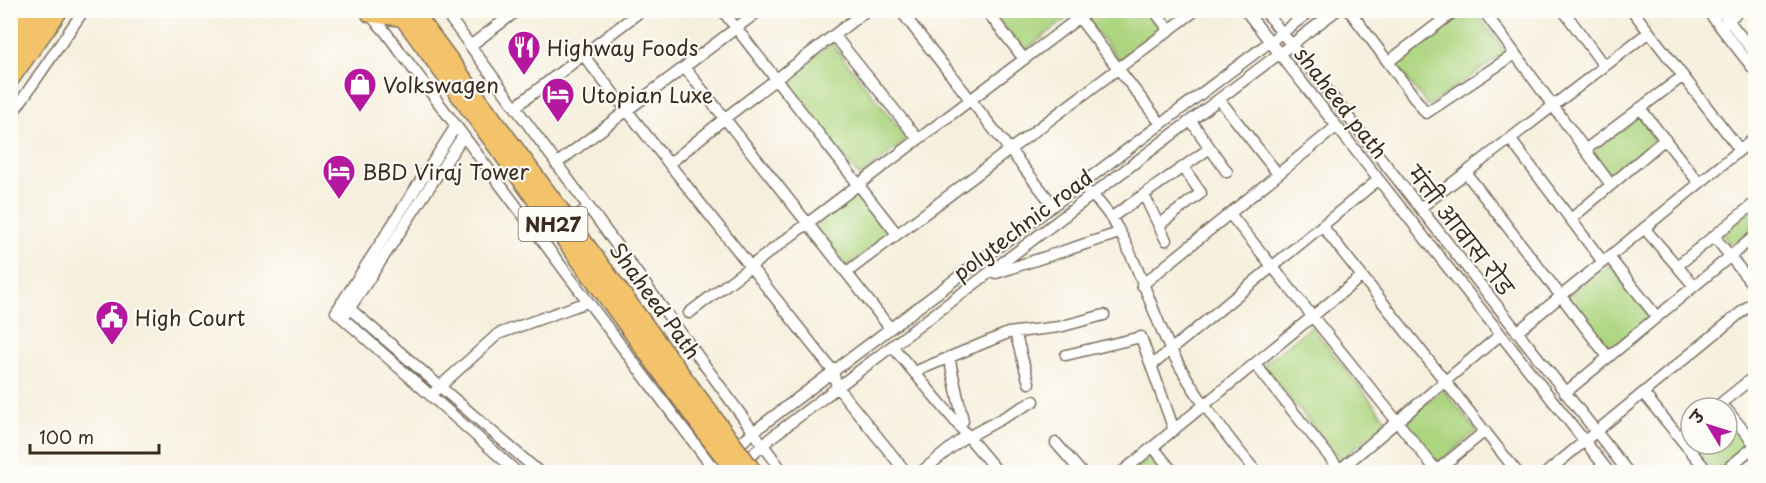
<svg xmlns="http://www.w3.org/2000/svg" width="1766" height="483" font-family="'Playpen Sans','Playpen Sans Deva',sans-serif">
<rect width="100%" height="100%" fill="#fdfcf7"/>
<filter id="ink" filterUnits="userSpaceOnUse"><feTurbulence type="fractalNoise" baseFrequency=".0167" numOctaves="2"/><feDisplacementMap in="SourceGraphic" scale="12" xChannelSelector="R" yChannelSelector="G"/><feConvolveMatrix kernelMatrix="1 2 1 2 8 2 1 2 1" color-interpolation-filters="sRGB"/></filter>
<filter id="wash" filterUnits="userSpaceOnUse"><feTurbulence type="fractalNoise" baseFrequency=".008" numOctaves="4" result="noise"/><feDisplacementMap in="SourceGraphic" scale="24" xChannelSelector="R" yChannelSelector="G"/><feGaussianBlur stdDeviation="1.35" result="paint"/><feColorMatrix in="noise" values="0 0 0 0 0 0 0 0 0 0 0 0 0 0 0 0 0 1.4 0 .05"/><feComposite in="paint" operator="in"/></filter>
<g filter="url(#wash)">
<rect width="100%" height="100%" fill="#f6efdd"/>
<path fill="#add580" stroke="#74804f" stroke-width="1.5" d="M992,11H1064L1069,17L1023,52Z
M1097,11H1147L1161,28L1119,60L1086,18Z
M1462,11H1475L1506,52L1428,106L1395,63Z
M831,43L908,139L860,177L783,81Z
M1638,115L1657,138L1611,176L1592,152Z
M857,193L889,234L847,267L815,225Z
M1755,207V230L1733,248L1722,234Z
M1609,264L1651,317L1609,350L1567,297Z
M1311,326L1387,421L1340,460L1263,365Z
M1443,389L1477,431L1437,464L1403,422Z
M1727,419L1748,446L1714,472L1691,444H1727Z
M1152,456L1165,472H1132Z"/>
</g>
<g filter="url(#ink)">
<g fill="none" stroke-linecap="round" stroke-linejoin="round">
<defs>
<path id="minor" d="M444,10L783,472
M722,10L897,234
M900,10L1053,205
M986,10L1024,59
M1073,10L1161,124
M1154,10L1169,30
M1245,10L1609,472
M1264,10L1628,472
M1349,10L1388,62L1456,10
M1483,10L1611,185
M1563,10L1604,66
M1632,10L1740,150
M1707,10L1756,72
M1720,10L1756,55
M369,14L384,30L713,468
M1723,25L1740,10
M834,35L918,139
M470,46L518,10
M583,55L833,371L837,387L906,472
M1388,62L1426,113L1515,54
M685,68L890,328
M1219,99L1278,174
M515,107L642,10
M1640,108L1699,183
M10,117L84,10
M1191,121L1227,172
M456,126L336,312L517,472
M1510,139L1603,262
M1585,150L1683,76
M556,164L760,10
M669,164L725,118L867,10
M1466,173L1608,357
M1079,186C1127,213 1146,303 1172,352C1195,396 1225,434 1256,472
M1144,195L1166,240
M1420,208L1649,32
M1230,214L1437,471
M577,216L589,207
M1112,217L1210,148
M1571,219L1665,139
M1159,225L1201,193L1183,167
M1323,227L1517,472
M1644,228L1677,266
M1714,236L1756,289
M1609,257L1657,317
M993,269L996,273L1119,233
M847,272L1196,10
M1142,285L1336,127
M1694,286L1677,266L1756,202
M342,302L539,472
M689,313L1089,10
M346,314L463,136
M1015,332L1029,383
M1517,332L1756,137
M892,346L998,472
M1066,355L1141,337L1174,430
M949,357L963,421L958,425
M1255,364L1340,470
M1151,366L1378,180
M914,372L1008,333L1059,327L1104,315
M436,390L498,334L587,302
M1565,393L1756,235
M1643,393L1708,472
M1715,408L1756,375
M1727,410L1756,446
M968,437L1034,401
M1679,437L1691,427
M1056,443L1081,472
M1153,447L1173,472
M743,463L773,436L1337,10
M709,472L753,432L1312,10
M921,472L967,435
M1122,472L1362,276
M1337,472L1500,335
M1435,472L1485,431
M1547,472L1756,300
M1723,472L1756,445"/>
<path id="highway" d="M397,10L709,438
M413,10L722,429
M370,14L405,18
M10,30L24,10
M10,54L41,10
M10,80L60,10"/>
</defs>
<use href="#minor" stroke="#7c6f61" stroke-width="13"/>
<use href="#highway" stroke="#7c6f61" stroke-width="19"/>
<use href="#minor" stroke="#fff" stroke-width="10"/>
<use href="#highway" stroke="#f2c36a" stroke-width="16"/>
<defs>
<path id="highway-bridge" d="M722,429L754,472
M709,438L735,472"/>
</defs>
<use href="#highway-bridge" stroke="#7c6f61" stroke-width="19" stroke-linecap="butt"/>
<use href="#highway-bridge" stroke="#f2c36a" stroke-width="16"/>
</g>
</g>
<defs>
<symbol id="restaurant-pin" viewBox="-11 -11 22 30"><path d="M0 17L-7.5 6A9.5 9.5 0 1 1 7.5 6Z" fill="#b5179e" stroke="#fdfcf7"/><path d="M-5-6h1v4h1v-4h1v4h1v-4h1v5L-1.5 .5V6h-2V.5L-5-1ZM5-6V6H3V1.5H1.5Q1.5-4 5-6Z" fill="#fff"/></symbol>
<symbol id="shop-pin" viewBox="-11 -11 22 30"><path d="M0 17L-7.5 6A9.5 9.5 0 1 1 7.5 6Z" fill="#b5179e" stroke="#fdfcf7"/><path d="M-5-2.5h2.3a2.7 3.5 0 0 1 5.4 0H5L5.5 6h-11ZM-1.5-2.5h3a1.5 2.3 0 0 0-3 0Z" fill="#fff"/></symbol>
<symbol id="hotel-pin" viewBox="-11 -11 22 30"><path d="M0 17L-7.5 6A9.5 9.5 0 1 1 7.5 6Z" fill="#b5179e" stroke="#fdfcf7"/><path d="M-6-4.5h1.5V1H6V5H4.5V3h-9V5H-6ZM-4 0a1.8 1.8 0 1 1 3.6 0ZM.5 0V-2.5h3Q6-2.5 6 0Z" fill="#fff"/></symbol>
<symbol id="civic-pin" viewBox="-11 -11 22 30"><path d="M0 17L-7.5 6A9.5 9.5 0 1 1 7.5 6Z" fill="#b5179e" stroke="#fdfcf7"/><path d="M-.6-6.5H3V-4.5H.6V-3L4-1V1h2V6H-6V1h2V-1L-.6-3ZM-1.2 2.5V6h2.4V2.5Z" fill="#fff"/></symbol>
</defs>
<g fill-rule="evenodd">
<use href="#restaurant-pin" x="505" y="28" width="38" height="52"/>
<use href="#shop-pin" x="341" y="65" width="38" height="52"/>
<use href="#hotel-pin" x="539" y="75" width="38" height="52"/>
<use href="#hotel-pin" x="320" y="152" width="38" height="52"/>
<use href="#civic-pin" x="93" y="298" width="38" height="52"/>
</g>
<g text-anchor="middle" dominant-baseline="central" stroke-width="4.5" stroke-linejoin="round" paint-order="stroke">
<rect fill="#fdfcf7" stroke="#75695f" stroke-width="1.5" x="518.5" y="207" width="69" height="34" rx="4.5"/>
<g font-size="20" font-weight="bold" fill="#3b2a1e">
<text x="553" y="224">NH27</text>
</g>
<g font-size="21" fill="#3b2a1e" stroke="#fdfcf7" text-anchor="start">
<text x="547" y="47">Highway Foods</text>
<text x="383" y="84">Volkswagen</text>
<text x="581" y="94">Utopian Luxe</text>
<text x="362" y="171">BBD Viraj Tower</text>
<text x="135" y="317">High Court</text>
</g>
<g font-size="21" fill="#3b2a1e" stroke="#fdfcf7">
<text transform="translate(1342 102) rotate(52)">shaheed path</text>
<text transform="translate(1022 224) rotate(-37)">polytechnic road</text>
<text transform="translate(1461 230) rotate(52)">मंत्ती आवास रोड</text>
<text transform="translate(656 300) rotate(54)">Shaheed Path</text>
</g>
</g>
<rect width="1766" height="483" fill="none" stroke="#fdfcf7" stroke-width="36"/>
<g transform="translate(1709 426) rotate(308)"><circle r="28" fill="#fdfcf7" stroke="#afa8a0" stroke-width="1.5"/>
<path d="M0-4.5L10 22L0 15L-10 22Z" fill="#b5179e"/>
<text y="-9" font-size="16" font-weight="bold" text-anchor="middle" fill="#3b2a1e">उ</text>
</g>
<path d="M30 444v9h129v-9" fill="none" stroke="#3b2a1e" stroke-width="3"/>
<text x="39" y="444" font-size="18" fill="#3b2a1e" stroke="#fdfcf7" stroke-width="4.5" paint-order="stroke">100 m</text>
</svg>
